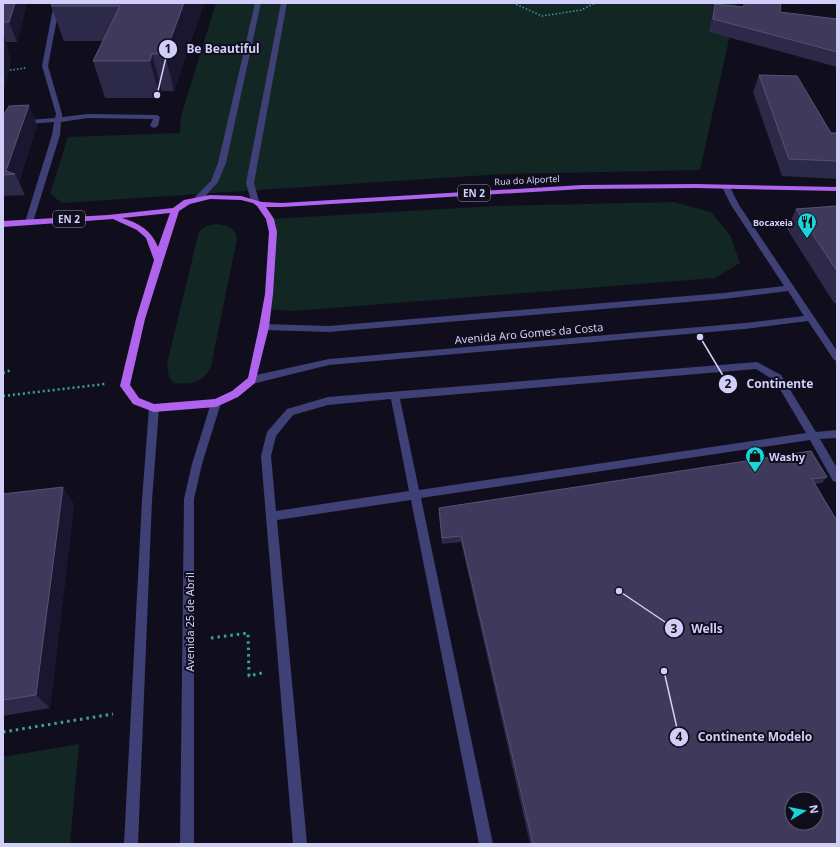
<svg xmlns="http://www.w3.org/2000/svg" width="840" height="847" font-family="'Noto Sans',sans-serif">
<rect width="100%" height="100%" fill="#100e1d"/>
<path fill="#122624" d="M216,3H737L700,170L503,174L62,203L50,194L68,137L180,133L181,116Z
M673,202L711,212L730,235L740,263L715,278L293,311L266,309L270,219L495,206Z
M216,224C226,225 236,228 237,239L211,366C205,382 190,385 174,383L169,377L167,364L199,231L206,226Z
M79,744L70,844H3V757Z"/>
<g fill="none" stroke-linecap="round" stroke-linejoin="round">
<path stroke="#3ba295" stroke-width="1.5" stroke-dasharray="1.5 2" stroke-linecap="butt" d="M513,3L542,16L581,10L595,3
M3,71L26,68"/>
<path stroke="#3ba295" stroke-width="2.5" stroke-dasharray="2 3" stroke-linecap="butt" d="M3,373L11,370
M3,396L105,384"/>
<path stroke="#3ba295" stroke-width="3" stroke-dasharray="2.5 4" stroke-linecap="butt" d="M211,638L248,633L249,676L262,673
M3,732L113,714"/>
<path fill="#3e4076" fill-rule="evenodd" d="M54,3H60L48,66L62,114V117L88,114L157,115L160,117L158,126L154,128L150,126L153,119L88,118L61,122L60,135L33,222L29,225L25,222L52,135L54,122L3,126V122L55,118L56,114L42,66Z
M255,3H261L226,163L218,182L201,201H195V197L211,181L218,163Z
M281,3H287L254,183L259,201L255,203L251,201L246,183Z
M723,185H729L739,205L837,351V361L834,360L808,321L745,329L329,365L252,384L247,380L252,376L329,359L745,323L804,316L788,291L723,299L329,332L264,330L259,327L264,324L329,326L723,293L784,286L731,205L722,187Z
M757,362L781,375L816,432L837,430V438L820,439L837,468V482L833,481L810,440L421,498L493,844H479L411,500L277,520L307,844H293L261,456L267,432L287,409L328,397ZM756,369L775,381L806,433L419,490L400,399ZM391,399L409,491L276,511L271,456L276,436L293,415L328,405Z
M216,399L221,403L202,464L194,499V844H180L184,499L192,464L211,403Z
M154,404L157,405L159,408L152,500L138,844H124L142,500L149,408L151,405Z"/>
<path fill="#b063ed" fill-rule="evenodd" d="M696,184L837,187V191L696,188L582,189L282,207H266L274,219L277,232L273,294L269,327L255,383L238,397L216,407L154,412L133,404L120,386L136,319L154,260L146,238L137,230L113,219L3,227V221L108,215L173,208L184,200L210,195L241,196L262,202L282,203L582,185ZM210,199L241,200L253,203L257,206L266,219L269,232L265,294L259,327L248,378L232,391L215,399L154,404L139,398L130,385L145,319L179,211L190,204ZM170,213L158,247C151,230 139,223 122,218Z"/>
</g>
<path fill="#2d2948" d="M3,3H27L17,42H6L11,63L3,92Z
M204,3L174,91H162L160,98H105L93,61L103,41H64L51,6Z
M744,3H781L780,12L837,19V67L709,32L712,17L715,4L743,7Z
M759,75L831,133H837V179L782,176L753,92Z
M3,116L37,125L19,182L25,195L3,196Z
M837,206V303H834L787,229L796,209Z
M827,477L822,483L815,484L837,844H530L461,542L442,544L439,515V508Z
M3,494L74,504L50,708L3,716Z"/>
<path fill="#1a162f" d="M15,3H27L17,42L9,22Z
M184,3H204L174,91L165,54Z
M3,34L6,42L11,63L3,92Z
M152,54L162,91L160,98L150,61Z
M29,105L37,125L19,182L15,174L6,171Z
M63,487L74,504L50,708L36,695Z"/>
<path fill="#3f3a5b" stroke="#565274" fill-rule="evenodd" d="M3,3H15L9,22H3Z
M53,3H184L165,54H152L150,61H93L120,6H51Z
M745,3H781L780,12L837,19V52L713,19L715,4L743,7Z
M759,75L797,76L831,133H837V161L789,159Z
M29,105L6,171L15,174L3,175V116L9,106Z
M837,206V271L796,209Z
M811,451L827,477L812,479L837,521V844H533L461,536L442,538L439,508ZM792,799H816V823H792Z
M63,487L36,695L3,700V494Z"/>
<defs>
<symbol id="restaurant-pin" viewBox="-11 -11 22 30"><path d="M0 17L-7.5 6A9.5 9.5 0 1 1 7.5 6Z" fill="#1ad4db" stroke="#100e1d"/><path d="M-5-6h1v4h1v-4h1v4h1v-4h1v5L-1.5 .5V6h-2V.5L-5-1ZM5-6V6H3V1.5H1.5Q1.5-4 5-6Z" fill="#111"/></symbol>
<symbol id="shop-pin" viewBox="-11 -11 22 30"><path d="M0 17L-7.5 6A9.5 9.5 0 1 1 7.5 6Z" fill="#1ad4db" stroke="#100e1d"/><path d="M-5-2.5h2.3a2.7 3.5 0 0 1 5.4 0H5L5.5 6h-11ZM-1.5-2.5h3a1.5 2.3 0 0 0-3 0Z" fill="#111"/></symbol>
</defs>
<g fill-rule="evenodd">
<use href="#restaurant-pin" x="796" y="211" width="22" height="30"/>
<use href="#shop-pin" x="744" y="445" width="22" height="30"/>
</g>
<g text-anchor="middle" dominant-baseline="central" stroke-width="4" stroke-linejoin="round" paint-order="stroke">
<g font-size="9" fill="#d1cff9" stroke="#100e1d">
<text transform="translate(527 180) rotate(-3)">Rua do Alportel</text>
</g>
<g font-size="9" font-weight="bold" fill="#d1cff9" stroke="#100e1d" text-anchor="end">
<text x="793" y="222">Bocaxeia</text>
</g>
<g fill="#100e1d" stroke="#9795b7" stroke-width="1">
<rect x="458" y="185" width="32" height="16" rx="3"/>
<rect x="53" y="211" width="32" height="16" rx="3"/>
</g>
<g font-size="10" font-weight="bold" fill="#d1cff9">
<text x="474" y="193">EN 2</text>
<text x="69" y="219">EN 2</text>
</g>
<g font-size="11" fill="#d1cff9" stroke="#100e1d">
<text transform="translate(529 333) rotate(-5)">Avenida Aro Gomes da Costa</text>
<text transform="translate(189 622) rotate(-90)">Avenida 25 de Abril</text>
</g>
<g font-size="11" font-weight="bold" fill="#d1cff9" stroke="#100e1d" text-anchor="start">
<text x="769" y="456">Washy</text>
</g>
</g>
<path fill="none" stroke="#d1cff9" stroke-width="1.5" d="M157 95L168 49M700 337L728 384M619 591L674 628M664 671L679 737"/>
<g fill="#d1cff9" stroke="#100e1d" stroke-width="1.5">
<circle cx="157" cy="95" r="4"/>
<circle cx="700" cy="337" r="4"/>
<circle cx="619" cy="591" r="4"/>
<circle cx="664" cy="671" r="4"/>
<circle cx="168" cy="49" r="10"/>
<circle cx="728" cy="384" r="10"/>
<circle cx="674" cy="628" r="10"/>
<circle cx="679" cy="737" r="10"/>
</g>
<g font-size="12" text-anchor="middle" font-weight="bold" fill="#111">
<text x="168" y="53">1</text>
<text x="728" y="388">2</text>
<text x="674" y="633">3</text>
<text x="679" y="741">4</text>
</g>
<g font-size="12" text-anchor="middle" font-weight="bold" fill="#d1cff9" stroke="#100e1d" stroke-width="4" stroke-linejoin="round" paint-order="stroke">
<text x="223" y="53">Be Beautiful</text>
<text x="780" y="388">Continente</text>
<text x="707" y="633">Wells</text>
<text x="755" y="741">Continente Modelo</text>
</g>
<rect width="840" height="847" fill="none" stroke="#d1cff9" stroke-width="8"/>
<g transform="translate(804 811) rotate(80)"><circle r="19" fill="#100e1d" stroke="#5d5b75"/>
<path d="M0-3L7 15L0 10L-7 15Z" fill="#1ad4db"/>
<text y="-6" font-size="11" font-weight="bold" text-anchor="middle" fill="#d1cff9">N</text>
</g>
</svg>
